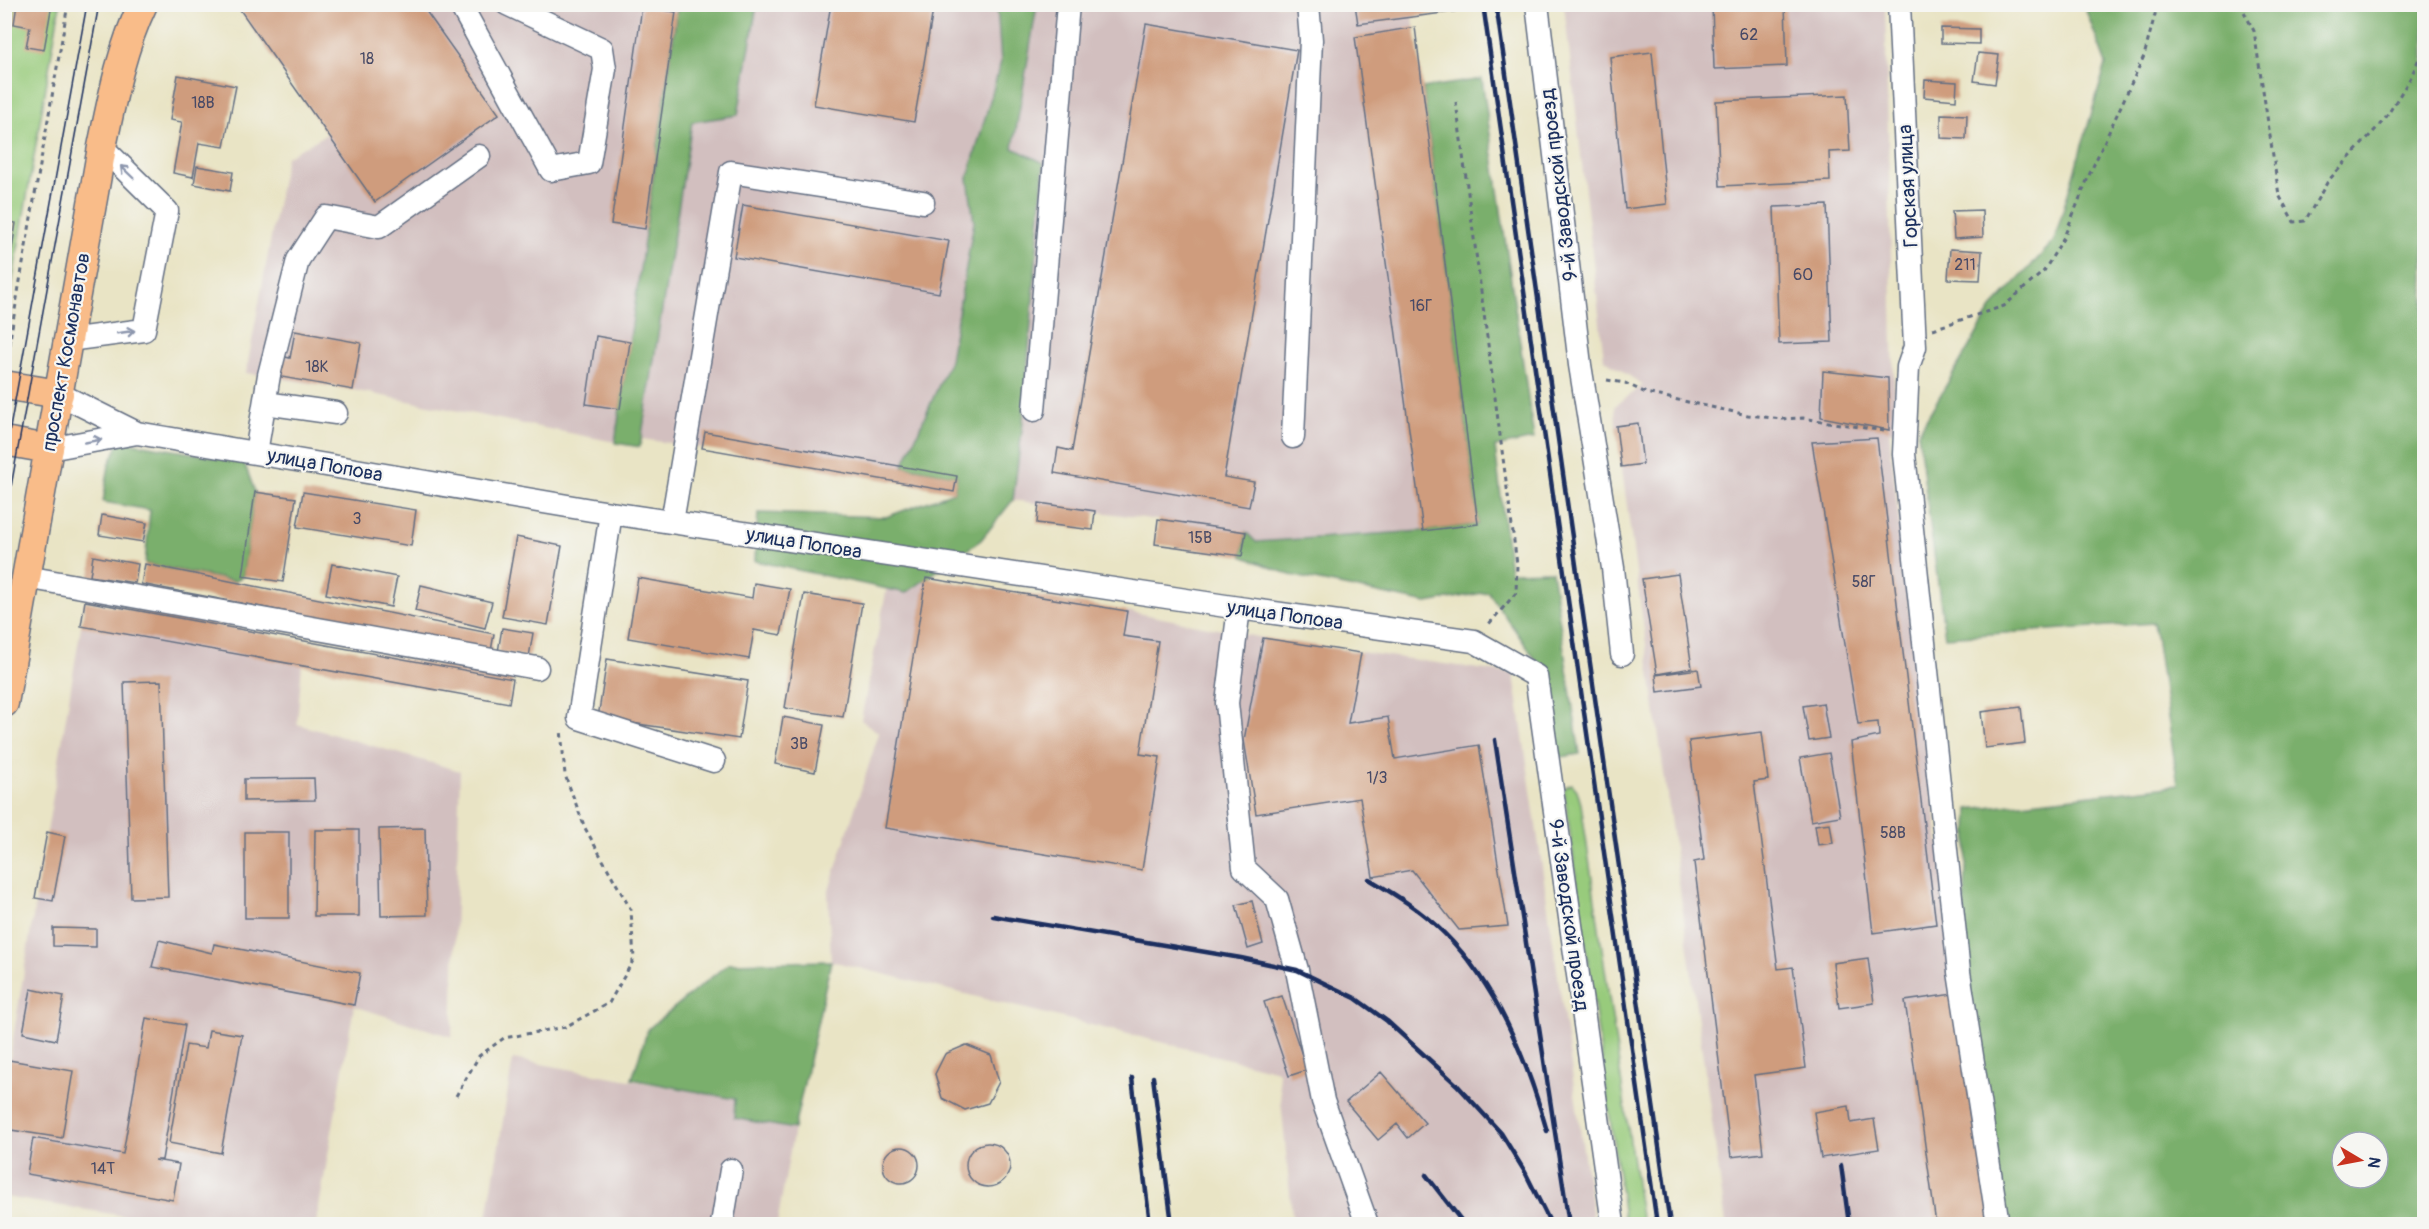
<svg xmlns="http://www.w3.org/2000/svg" width="2429" height="1229" font-family="Pangolin,sans-serif">
<rect width="100%" height="100%" fill="#f6f6f2"/>
<filter id="ink" filterUnits="userSpaceOnUse"><feTurbulence type="fractalNoise" baseFrequency=".0167" numOctaves="2"/><feDisplacementMap in="SourceGraphic" scale="12" xChannelSelector="R" yChannelSelector="G"/><feConvolveMatrix kernelMatrix="1 2 1 2 8 2 1 2 1" color-interpolation-filters="sRGB"/></filter>
<filter id="wash" filterUnits="userSpaceOnUse"><feTurbulence type="fractalNoise" baseFrequency=".008" numOctaves="4" result="noise"/><feDisplacementMap in="SourceGraphic" scale="24" xChannelSelector="R" yChannelSelector="G"/><feGaussianBlur stdDeviation="1.35" result="paint"/><feColorMatrix in="noise" values="0 0 0 0 0 0 0 0 0 0 0 0 0 0 0 0 0 1.4 0 .05"/><feComposite in="paint" operator="in"/></filter>
<g filter="url(#wash)">
<rect width="100%" height="100%" fill="#e9e4c5"/>
<path fill="#d2bfbf" d="M236,5H1458V11L1413,17L1478,524L1423,531L1256,542L1246,532L954,492L957,476L705,432L702,448L642,439L640,447L353,390L246,373L286,157L327,134Z
M1564,5H1885L1895,431H1889L1919,698L1992,1224H1726L1616,426L1615,406L1643,385L1604,359Z
M890,572L1127,611L1263,638L1514,674L1594,1224H1293L1278,1071L831,961L828,893L879,733L861,720Z
M81,626L302,665L297,724L460,771L452,1037L354,1006L316,1224H175L5,1197V1087Z
M513,1059L735,1099L734,1118L794,1129L777,1224H486Z"/>
<path fill="#98cb7c" stroke="#5a7d6d" stroke-width="1.5" d="M4,5H60L7,313H4Z
M1572,784L1577,790L1581,804L1642,1224H1625L1564,790L1567,786Z"/>
<path fill="#7aaf6c" stroke="#4a6f65" stroke-width="1.5" fill-rule="evenodd" d="M678,5H757L738,115L692,122L640,447L615,443Z
M997,5H1037L1013,148L1044,163L1023,422L1013,500L981,540L906,593L755,561L758,513L886,517L954,492L957,476L903,466L950,360L974,222L968,178L1001,62Z
M2084,5H2424V1224H1993L1960,993L1969,809L2178,785L2154,623L1945,637L1918,433L1992,308L2054,241L2106,64ZM2342,1142H2378V1178H2342Z
M1482,79L1534,439L1495,447L1510,572L1552,571L1580,754L1556,758L1546,674L1488,592L1427,603L1290,575L1242,556L1246,532L1256,542L1423,531L1478,524L1423,88Z
M120,441L244,462L255,492L243,576L235,581L145,564L150,510L103,502L109,465Z
M831,961L794,1129L734,1118L735,1099L632,1079L648,1029L729,963Z"/>
<g id="blocks">
<path fill="#cf9c7d" d="M17,4H52L44,50L26,47L30,27L14,24Z
M236,4H421L499,114L375,202Z
M831,4H934L914,122L814,105Z
M1355,4H1458V11L1358,24Z
M1712,4H1785L1787,66L1714,69Z
M642,7L676,12L645,229L611,224Z
M1146,24L1297,50L1224,477L1254,482L1249,507L1054,473L1058,448L1072,451Z
M1415,27L1478,524L1423,531L1355,37Z
M1941,28L1979,29V44L1941,43Z
M1652,52L1667,204L1625,209L1610,57Z
M1978,53L1999,55L1995,84L1974,81Z
M178,75L236,86L224,147L199,143L193,177L173,173L182,122L170,120Z
M1925,80L1957,82L1956,100L1924,97Z
M1847,95L1850,151L1829,152L1830,181L1720,186L1716,101Z
M1941,114L1967,115L1966,139L1941,138Z
M197,166L233,172L230,191L194,184Z
M743,205L949,241L939,293L734,257Z
M1827,205L1832,342L1779,344L1774,207Z
M1982,210L1983,237L1954,239L1952,211Z
M4,221L16,223L12,249L4,248Z
M1950,249L1982,251L1980,280L1948,279Z
M295,331L361,343L353,390L276,376L280,356L290,358Z
M596,336L630,342L620,409L586,404Z
M1823,371L1888,378L1889,430L1821,417Z
M1638,423L1643,464L1621,467L1616,426Z
M705,432L957,476L954,492L702,448Z
M1877,438L1936,924L1873,933L1851,742L1879,736L1878,722L1858,724L1812,442Z
M255,492L296,498L283,582L243,576Z
M303,492L416,510L411,546L297,527Z
M1039,503L1095,511L1093,530L1037,523Z
M102,515L147,523L143,542L99,535Z
M1158,519L1246,532L1242,556L1155,544Z
M516,537L562,546L548,625L502,617Z
M93,556L138,564L135,583L90,576Z
M145,564L494,634L491,651L141,584Z
M332,564L397,577L391,607L326,594Z
M1678,574L1692,668L1657,674L1642,579Z
M638,578L752,598L754,583L790,589L781,635L754,630L749,659L628,638Z
M926,578L1127,611L1123,636L1158,641L1140,754L1160,757L1142,870L885,828Z
M421,585L492,602L485,628L415,611Z
M804,594L862,603L843,717L785,708Z
M85,601L513,679L509,703L81,626Z
M502,628L533,633L529,657L498,652Z
M1263,638L1361,653L1348,723L1388,717L1395,759L1479,745L1508,926L1459,930L1412,870L1373,877L1360,798L1256,814L1244,740Z
M607,659L748,681L739,739L598,718Z
M1698,669L1701,686L1658,692L1656,675Z
M161,681L168,897L131,898L124,682Z
M1823,703L1829,738L1809,741L1803,706Z
M2021,707L2025,743L1985,748L1981,712Z
M783,717L824,725L815,772L775,764Z
M1762,732L1768,780L1754,782L1778,969L1793,967L1806,1068L1754,1075L1763,1153L1731,1157L1694,862L1704,860L1689,741Z
M1829,753L1840,816L1811,821L1800,758Z
M314,778L315,800L244,801V779Z
M1830,823L1833,843L1818,845L1815,825Z
M425,828L427,915L381,916L379,829Z
M315,830H359V916H314Z
M47,832L65,836L53,901L35,898Z
M245,832H289V918H245Z
M1252,901L1263,944L1248,949L1236,905Z
M53,928L96,929V947L53,946Z
M159,940L212,953L214,944L360,973L354,1005L152,967Z
M1868,958L1874,1003L1839,1008L1833,963Z
M31,989L64,996L56,1040L23,1033Z
M1960,993L1992,1224H1936L1905,1001Z
M1282,996L1307,1070L1289,1076L1264,1002Z
M146,1018L185,1025L162,1160H155L179,1164L173,1200L27,1174L33,1138L123,1154Z
M209,1030L242,1035L221,1153L169,1143L186,1045L206,1048Z
M966,1045L991,1055L999,1082L988,1103L965,1110L942,1098L935,1074L945,1054Z
M9,1060L73,1071L62,1138L5,1129V1087Z
M1381,1072L1425,1123L1408,1138L1397,1124L1378,1140L1346,1102Z
M1849,1106L1851,1123L1874,1119L1879,1149L1821,1158L1814,1112Z
M966 1165a22 22 0 1 1 44 0a22 22 0 1 1-44 0Z
M883 1165a18 18 0 1 1 36 0a18 18 0 1 1-36 0Z"/>
</g>
</g>
<g filter="url(#ink)">
<use href="#blocks" fill-opacity="0" stroke="#636e82" stroke-width="1.5"/>
<g fill="none" stroke-linecap="round" stroke-linejoin="round">
<defs>
<path id="minor" d="M460,4L551,170L589,163L605,69L602,49L507,4
M1537,4L1580,365L1613,568L1622,654
M1899,4L1915,347L1908,367L1904,454L1959,972L1998,1224
M68,340L144,330L167,211L102,147
M59,394L137,433L591,510L1239,608L1474,641L1536,676L1613,1224
M265,403L336,413
M1034,410L1068,4
M1293,437L1311,40L1308,4
M49,449L137,433
M256,453L269,375L298,260L326,217L379,227L479,156
M611,513L579,718L714,761
M672,522L731,172L923,202
M26,577L537,668
M1239,608L1227,703L1244,868L1277,899L1297,970L1323,1101L1367,1224
M722,1224L731,1170"/>
<path id="major" d="M4,385L59,394
M4,441L49,449
M4,703L102,147C112,99 121,50 143,4"/>
</defs>
<use href="#minor" stroke="#636e82" stroke-width="25"/>
<use href="#major" stroke="#636e82" stroke-width="31"/>
<path stroke="#636e82" stroke-width="3" stroke-dasharray="4.5 4.5" stroke-linecap="butt" d="M2240,4L2254,31L2279,195L2294,222L2305,221L2328,181L2385,119L2411,77L2424,47
M1456,102L1517,564L1516,593L1488,625
M1933,329L2004,306L2044,271L2064,237L2090,173L2144,56L2157,7L2161,4
M8,363L11,333L68,4
M1607,380L1625,383L1646,393L1748,415L1782,419L1803,418L1884,431
M456,1096L479,1056L504,1038L565,1027L609,1003L634,959L631,910L585,828L565,775L561,729"/>
<use href="#minor" stroke="#fff" stroke-width="22"/>
<use href="#major" stroke="#f9bc89" stroke-width="28"/>
<path stroke="#1b2f5e" stroke-width="1.5" d="M4,461L87,4
M4,525L99,4"/>
<path stroke="#1b2f5e" stroke-width="4.5" d="M1483,4L1657,1224
M1496,4L1670,1224
M1495,740L1569,1224
M1369,879C1396,895 1422,911 1444,933C1497,985 1527,1060 1547,1131
M993,916L1241,958L1297,970L1355,998L1387,1021L1457,1085L1501,1133L1525,1172L1551,1224
M1153,1077L1172,1224
M1132,1078L1150,1224
M1841,1165L1849,1224
M1426,1175L1464,1224"/>
</g>
<defs><path id="oneway-shaft" d="M-6 0H5M1.5-3L5.5 0L1.5 3" fill="none" stroke-width="1.6" stroke-linecap="round" stroke-linejoin="round" transform="scale(1.5)"/></defs>
<g stroke="#8d97ae">
<use href="#oneway-shaft" transform="translate(127 172) rotate(-136)"/>
<use href="#oneway-shaft" transform="translate(126 332) rotate(-8)"/>
<use href="#oneway-shaft" transform="translate(93 441) rotate(-10)"/>
</g>
</g>
<g text-anchor="middle" dominant-baseline="central" stroke-width="4.5" stroke-linejoin="round" paint-order="stroke">
<g font-size="16" fill="#484a66">
<text x="1749" y="35">62</text>
<text x="367" y="59">18</text>
<text x="203" y="103">18В</text>
<text x="1965" y="265">211</text>
<text x="1803" y="275">60</text>
<text x="1421" y="306">16Г</text>
<text x="317" y="367">18К</text>
<text x="357" y="519">3</text>
<text x="1200" y="538">15В</text>
<text x="1864" y="582">58Г</text>
<text x="799" y="744">3В</text>
<text x="1377" y="778">1/3</text>
<text x="1893" y="833">58В</text>
<text x="103" y="1169">14Т</text>
</g>
<g font-size="20" fill="#1b2f5e" stroke="#f6f6f2">
<text transform="translate(1559 185) rotate(-97)">9-й Заводской проезд</text>
<text transform="translate(1908 186) rotate(-93)">Горская улица</text>
<text transform="translate(66 352) rotate(-80)">проспект Космонавтов</text>
<text transform="translate(325 465) rotate(10)">улица Попова</text>
<text transform="translate(804 543) rotate(9)">улица Попова</text>
<text transform="translate(1285 615) rotate(8)">улица Попова</text>
<text transform="translate(1569 915) rotate(82)">9-й Заводской проезд</text>
</g>
</g>
<rect width="2429" height="1229" fill="none" stroke="#f6f6f2" stroke-width="24"/>
<g transform="translate(2360 1160) rotate(100)"><circle r="28" fill="#f6f6f2" stroke="#9ea6b7" stroke-width="1.5"/>
<path d="M0-4.5L10 22L0 15L-10 22Z" fill="#c8321e"/>
<text y="-9" font-size="16" font-weight="bold" text-anchor="middle" fill="#1b2f5e">N</text>
</g>
</svg>
